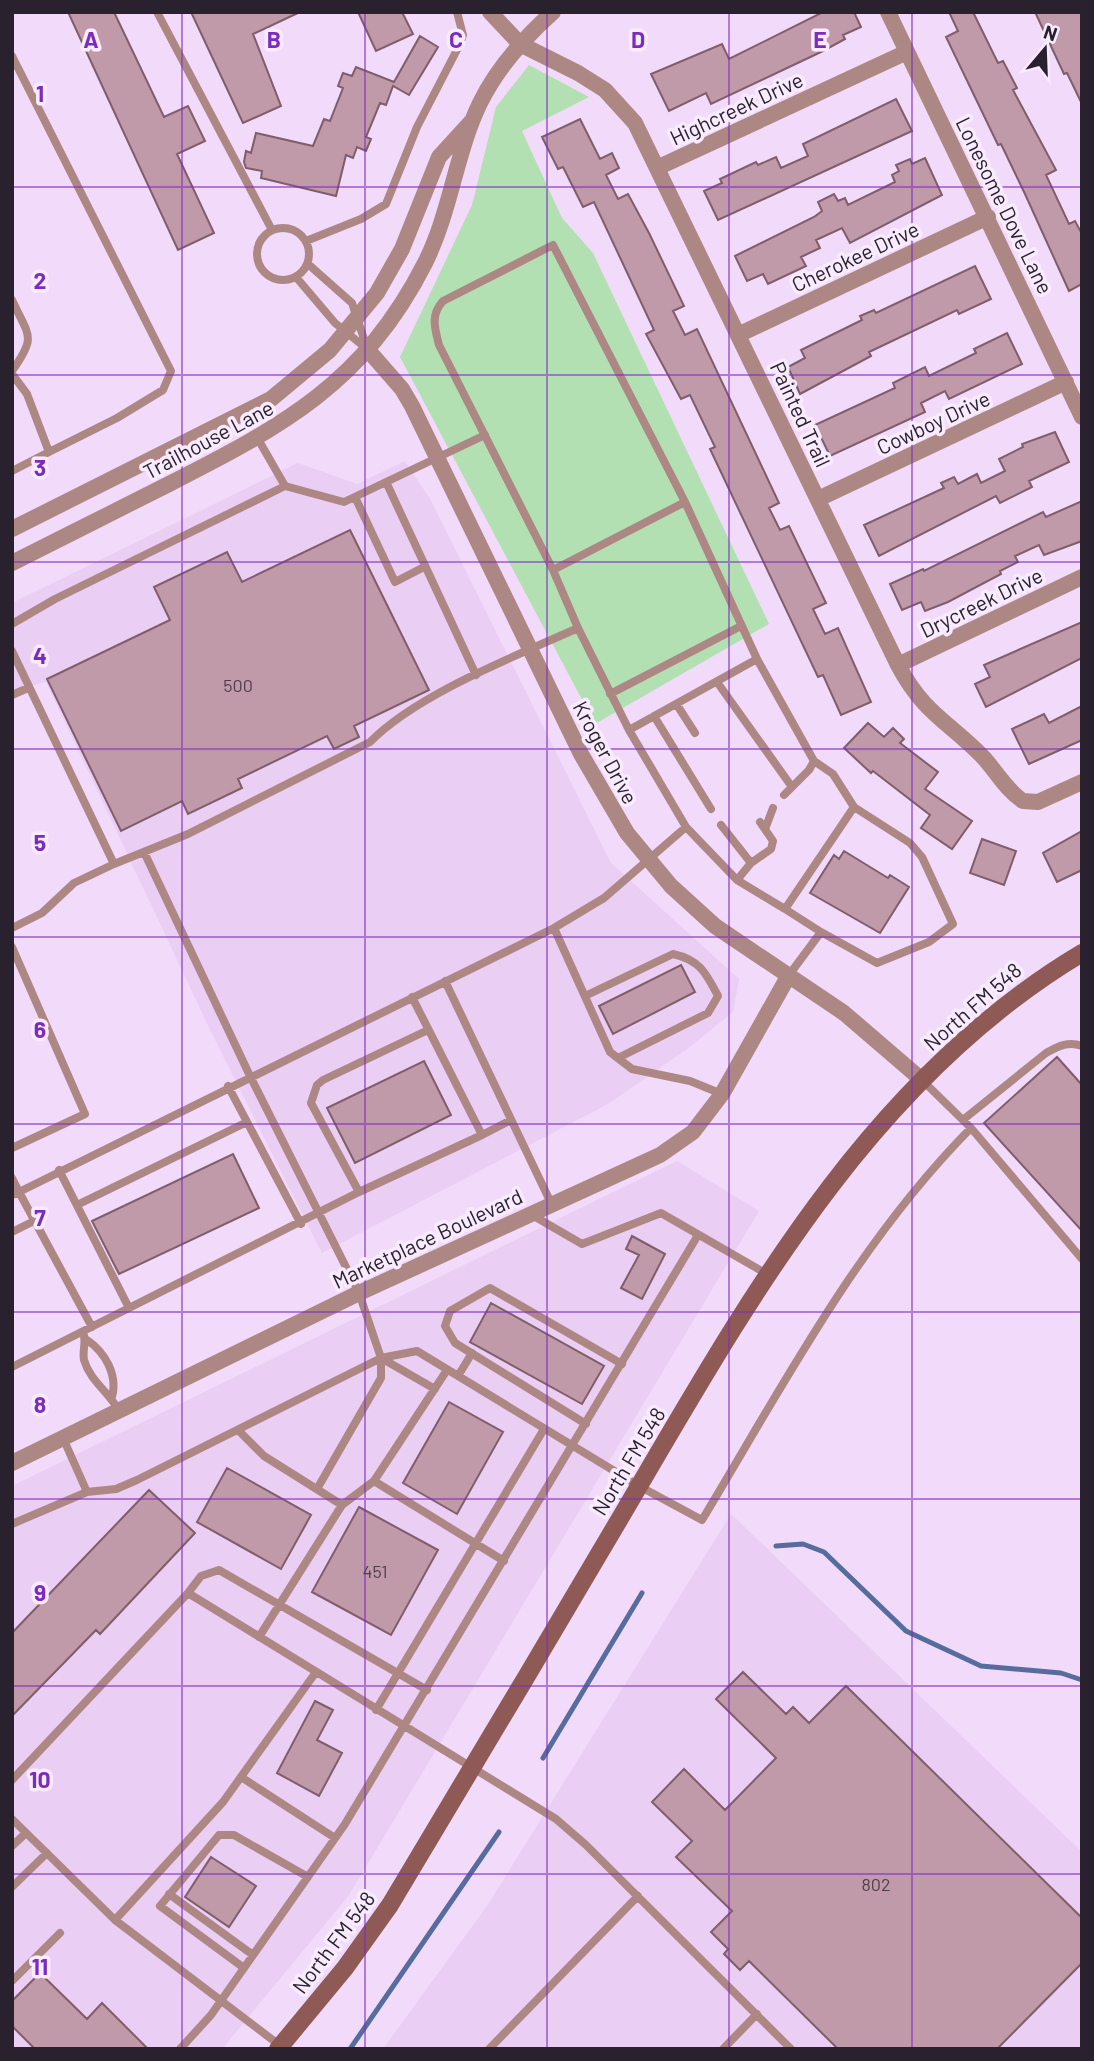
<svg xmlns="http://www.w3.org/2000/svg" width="1094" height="2061" font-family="Barlow,sans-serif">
<rect width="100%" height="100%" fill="#f1dafa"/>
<path fill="#eacef4" d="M405,461L430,499L611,863L739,979L733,1012L687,1049L608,1104L322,1253L214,1038L46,682L12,690V603L298,463L357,484Z
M677,1161L759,1211L349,1895L222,2049H12V1486Z
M731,1514L1082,1852V2049H383L487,1906Z"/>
<path fill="#b3e0b3" d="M529,65L589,97L522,131L562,218L593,253L769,624L595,724L400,357L472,205L496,107Z"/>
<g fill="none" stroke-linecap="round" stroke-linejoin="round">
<path stroke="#556c9c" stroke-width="5" d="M776,1546L803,1544L824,1552L906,1631L981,1666L1061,1673L1082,1680
M543,1758L642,1593
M350,2049L499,1832"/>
</g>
<path fill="#c09aa8" stroke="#7f5d6a" stroke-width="2" d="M68,12H114L164,117L188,106L205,141L177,154L214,233L178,250Z
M191,12H300L253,34L281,106L243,123Z
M358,12H402L413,34L376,51Z
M823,12H854L861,27L843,35L845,39L823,51L711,104L706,93L669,111L651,74L722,44L729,59Z
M949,12H973L998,63L1003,61L1017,88L1013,90L1056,170L1046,175L1069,224L1075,221L1082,234V284L1069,291L1025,194L1001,144L998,145L946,37L958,31Z
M1035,12H1082V104L1067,73L1064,74Z
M420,36L438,47L409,95L393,86L386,105L380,103L366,137L371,139L366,151L357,147L353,158L346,155L336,196L261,178L262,171L246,168L244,162L246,151L251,153L256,133L313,146L324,119L330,121L343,88L338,86L343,73L352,76L356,67L394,82Z
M896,99L912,131L718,220L704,191L722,183L720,179L756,162L758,165L776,157L781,168L808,156L803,144Z
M580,119L600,159L612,153L619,168L606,175L618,199L628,194L649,233L684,306L673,311L685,335L697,329L779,503L769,508L780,530L789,526L826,603L813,609L825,634L838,628L871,702L841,715L823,675L818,677L710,449L715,447L690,395L681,399L646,334L654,330L594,202L583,207L563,167L558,169L542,137Z
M925,158L942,195L850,243L842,228L816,240L820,248L801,257L806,266L768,284L763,274L747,281L735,256L814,217L822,211L818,202L834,194L838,201L845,198L848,205L895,182L892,175L899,171L896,165L910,159L912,164Z
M975,266L991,299L959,314L957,310L869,352L871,356L800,394L788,367L805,358L801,350L862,320L860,316L874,310L876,313Z
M1007,333L1022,364L949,399L945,391L921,403L925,412L830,456L815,425L895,388L893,383L925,367L929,376L976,353L974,349Z
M1055,432L1069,462L1029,481L1032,487L1000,503L996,496L879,556L864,525L944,488L941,483L954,477L958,484L977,474L981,483L1005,471L999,459L1023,447L1022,444Z
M1082,501V541L1044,555L1039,545L1015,556L1018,562L1000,571L1001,574L948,602L925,611L921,602L902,610L890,584L923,569L924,571L1043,512L1046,517Z
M350,530L429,690L354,726L359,737L334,749L327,736L238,779L242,788L188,814L182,801L121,831L47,679L170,620L154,587L227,552L242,582Z
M1082,622V658L986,707L975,684L990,677L984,665Z
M1082,706V740L1029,764L1012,729L1044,714L1049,723Z
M868,723L884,737L893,728L904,739L900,743L938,772L925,789L972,821L952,849L921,828L930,815L873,771L871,773L844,748Z
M1082,831V870L1057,882L1043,853Z
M982,839L1016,851L1004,885L970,873Z
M844,851L888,878L890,875L909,887L880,933L810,893L834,855L839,859Z
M681,965L695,992L613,1034L599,1006Z
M1057,1057L1082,1085V1231L984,1123Z
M424,1061L451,1115L355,1163L327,1108Z
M233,1154L259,1208L119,1274L92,1221Z
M632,1236L665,1254L642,1299L621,1288L639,1255L626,1249Z
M491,1303L604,1366L582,1404L470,1342Z
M449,1402L503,1432L457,1514L403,1483Z
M227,1468L311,1515L281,1569L197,1522Z
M149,1490L195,1533L100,1634L96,1630L12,1716V1633Z
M359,1507L438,1550L391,1635L312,1592Z
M743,1672L786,1714L793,1707L809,1723L846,1686L1082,1918V1963L997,2049H838L749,1961L740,1970L724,1954L728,1949L711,1932L732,1911L676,1857L692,1841L652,1802L684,1769L725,1810L776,1758L716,1699Z
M315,1701L333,1710L317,1740L342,1753L319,1796L277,1773Z
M211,1857L256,1886L229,1927L185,1897Z
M40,1973L87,2019L102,2003L148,2049H35L12,2026V2001Z"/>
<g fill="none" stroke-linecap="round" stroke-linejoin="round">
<path stroke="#ad8783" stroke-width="8" d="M157,12L272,230
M12,56L171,371L163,390L117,418L49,452L27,394L12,374
M257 254a26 26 0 1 1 52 0a26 26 0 1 1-52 0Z
M306,241L361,219L386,204L417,127L460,44L463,35L457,12
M308,264L352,303L367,348
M296,277L335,323L367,349
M12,300C29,337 37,336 12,371
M258,439L285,486
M12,471L49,452
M387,484L476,675
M355,497L395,582L424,567
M553,570L439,345C435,329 430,315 443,301L553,245L685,502
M12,624L55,599L285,486L344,502L485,435
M578,628L629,730
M12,651L114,864L188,834L370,742C417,694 516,656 578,628L553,570L685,502L757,659
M717,682L792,787
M610,694L741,626
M12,695L28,688
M677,705L695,733
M654,716L711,809
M814,761L833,774L854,807
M721,825L751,863
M686,827L737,880L751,863L771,849L773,841L760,822
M765,829L773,808
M144,852L250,1076L359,1293L381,1358L417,1351L639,1486L702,1520C784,1384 858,1242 971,1128L922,1080
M737,880L785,909
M12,928L42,913L74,883L114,864
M554,928L610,1052L632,1069L690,1081L722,1094
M12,947L85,1114L12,1148
M789,975L821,932L785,909L854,807L910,843L922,857L953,924L929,942L877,963L821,932
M445,981L551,1203
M585,996L673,954C700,960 706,973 718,996L708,1013L618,1058
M412,997L482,1135L511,1120
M228,1086L301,1224
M964,1119L1046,1053C1059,1046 1068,1041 1082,1046
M971,1128L1082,1259
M59,1170L129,1308
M12,1178L19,1192L12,1195
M359,1192L482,1135
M77,1205L247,1122
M532,1215L582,1244L661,1213L767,1274
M12,1232L34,1221
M92,1327L19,1192L554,928L604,898L686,827L629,730L757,659L814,761L809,770L784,795
M83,1332C87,1342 82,1350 84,1360C90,1381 110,1393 119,1411
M87,1340C105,1352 118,1375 112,1397
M12,1367L359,1192L311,1103L317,1085L323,1080L428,1030
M458,1376L472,1353
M586,1424L455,1343L445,1326L450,1311L490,1288L622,1364
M238,1430L264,1456L342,1505
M63,1438L87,1492
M374,1481L504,1561
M317,1489L381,1378V1358
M12,1524L87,1492L116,1489L137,1480L381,1358L435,1389
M188,1593L201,1576L219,1570L427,1690
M259,1637L342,1505L374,1481L447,1370
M376,1710L544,1429
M241,1777L335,1838
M12,1780L188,1593L556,1819L586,1845L791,2049
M12,1819L115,1920L282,2047
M12,1846L26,1833
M12,1887L47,1853
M169,1894L253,1955
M115,1920L223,1802L316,1672
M244,1968L160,1906L219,1835H234L308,1877
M12,1981L60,1933
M180,2049L211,2015L345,1824L698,1235
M489,2049L638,1896
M723,2049L757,2014"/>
<path stroke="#ad8783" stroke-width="16" d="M490,12L520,44L578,73L605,90L635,123L898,665C924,714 948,721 983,757C996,771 1007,791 1023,801L1038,802L1082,782
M888,12L1082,417
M659,167L907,52
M740,334L988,217
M368,350L402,389L412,406L581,754L627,833L671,886L715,926L844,1013L922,1080
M818,499L1066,382
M12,529L271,399L330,350L377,293L402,249L439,157L471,122
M12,563C64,537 117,510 169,484C283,426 364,383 425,263C451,211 456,152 480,103C497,68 524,38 553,12
M898,665L1082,577
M12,1463L359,1293L660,1155L693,1132L722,1094L789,975"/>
<path stroke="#8f5a56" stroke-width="18" d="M278,2049L345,1968L390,1905C468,1776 545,1645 622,1515C745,1306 867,1081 1082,953"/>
</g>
<path fill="none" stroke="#7b2cbf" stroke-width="2" stroke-opacity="0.55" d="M182,12V2049M365,12V2049M547,12V2049M729,12V2049M912,12V2049M12,187H1082M12,375H1082M12,562H1082M12,749H1082M12,937H1082M12,1124H1082M12,1312H1082M12,1499H1082M12,1686H1082M12,1874H1082"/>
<g text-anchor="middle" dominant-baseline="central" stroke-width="7" stroke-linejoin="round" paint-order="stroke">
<g font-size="18" fill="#4f3f4c">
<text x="238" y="685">500</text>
<text x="375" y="1571">451</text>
<text x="876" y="1884">802</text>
</g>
<g font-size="21" fill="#29212d" stroke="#f9ebfe">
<text transform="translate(736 108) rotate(-25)">Highcreek Drive</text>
<text transform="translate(1005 205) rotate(64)">Lonesome Dove Lane</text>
<text transform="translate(855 256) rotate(-25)">Cherokee Drive</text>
<text transform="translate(801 414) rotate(65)">Painted Trail</text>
<text transform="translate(933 422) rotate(-25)">Cowboy Drive</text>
<text transform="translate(208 439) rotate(-28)">Trailhouse Lane</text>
<text transform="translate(981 602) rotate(-26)">Drycreek Drive</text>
<text transform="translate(606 752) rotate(62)">Kroger Drive</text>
<text transform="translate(972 1006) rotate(-41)">North FM 548</text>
<text transform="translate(427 1238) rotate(-25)">Marketplace Boulevard</text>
<text transform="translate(628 1461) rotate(-59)">North FM 548</text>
<text transform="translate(333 1942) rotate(-53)">North FM 548</text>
</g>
</g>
<g font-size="23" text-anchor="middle" font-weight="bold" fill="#7b2cbf" stroke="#f9ebfe" stroke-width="7" stroke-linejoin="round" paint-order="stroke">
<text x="91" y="48">A</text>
<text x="274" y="48">B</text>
<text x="456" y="48">C</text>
<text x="638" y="48">D</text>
<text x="820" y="48">E</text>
<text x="40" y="102">1</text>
<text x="40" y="289">2</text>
<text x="40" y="476">3</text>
<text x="40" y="664">4</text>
<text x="40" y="851">5</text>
<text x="40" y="1038">6</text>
<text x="40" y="1226">7</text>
<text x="40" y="1413">8</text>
<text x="40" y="1601">9</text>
<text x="40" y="1788">10</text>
<text x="40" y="1975">11</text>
</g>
<rect width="1094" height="2061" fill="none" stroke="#29212d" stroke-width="28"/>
<g transform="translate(1045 49) rotate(19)" stroke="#f9ebfe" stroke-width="5" paint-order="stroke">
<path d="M0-5L12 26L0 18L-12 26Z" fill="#29212d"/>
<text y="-10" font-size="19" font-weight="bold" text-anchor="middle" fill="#29212d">N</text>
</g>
</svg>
